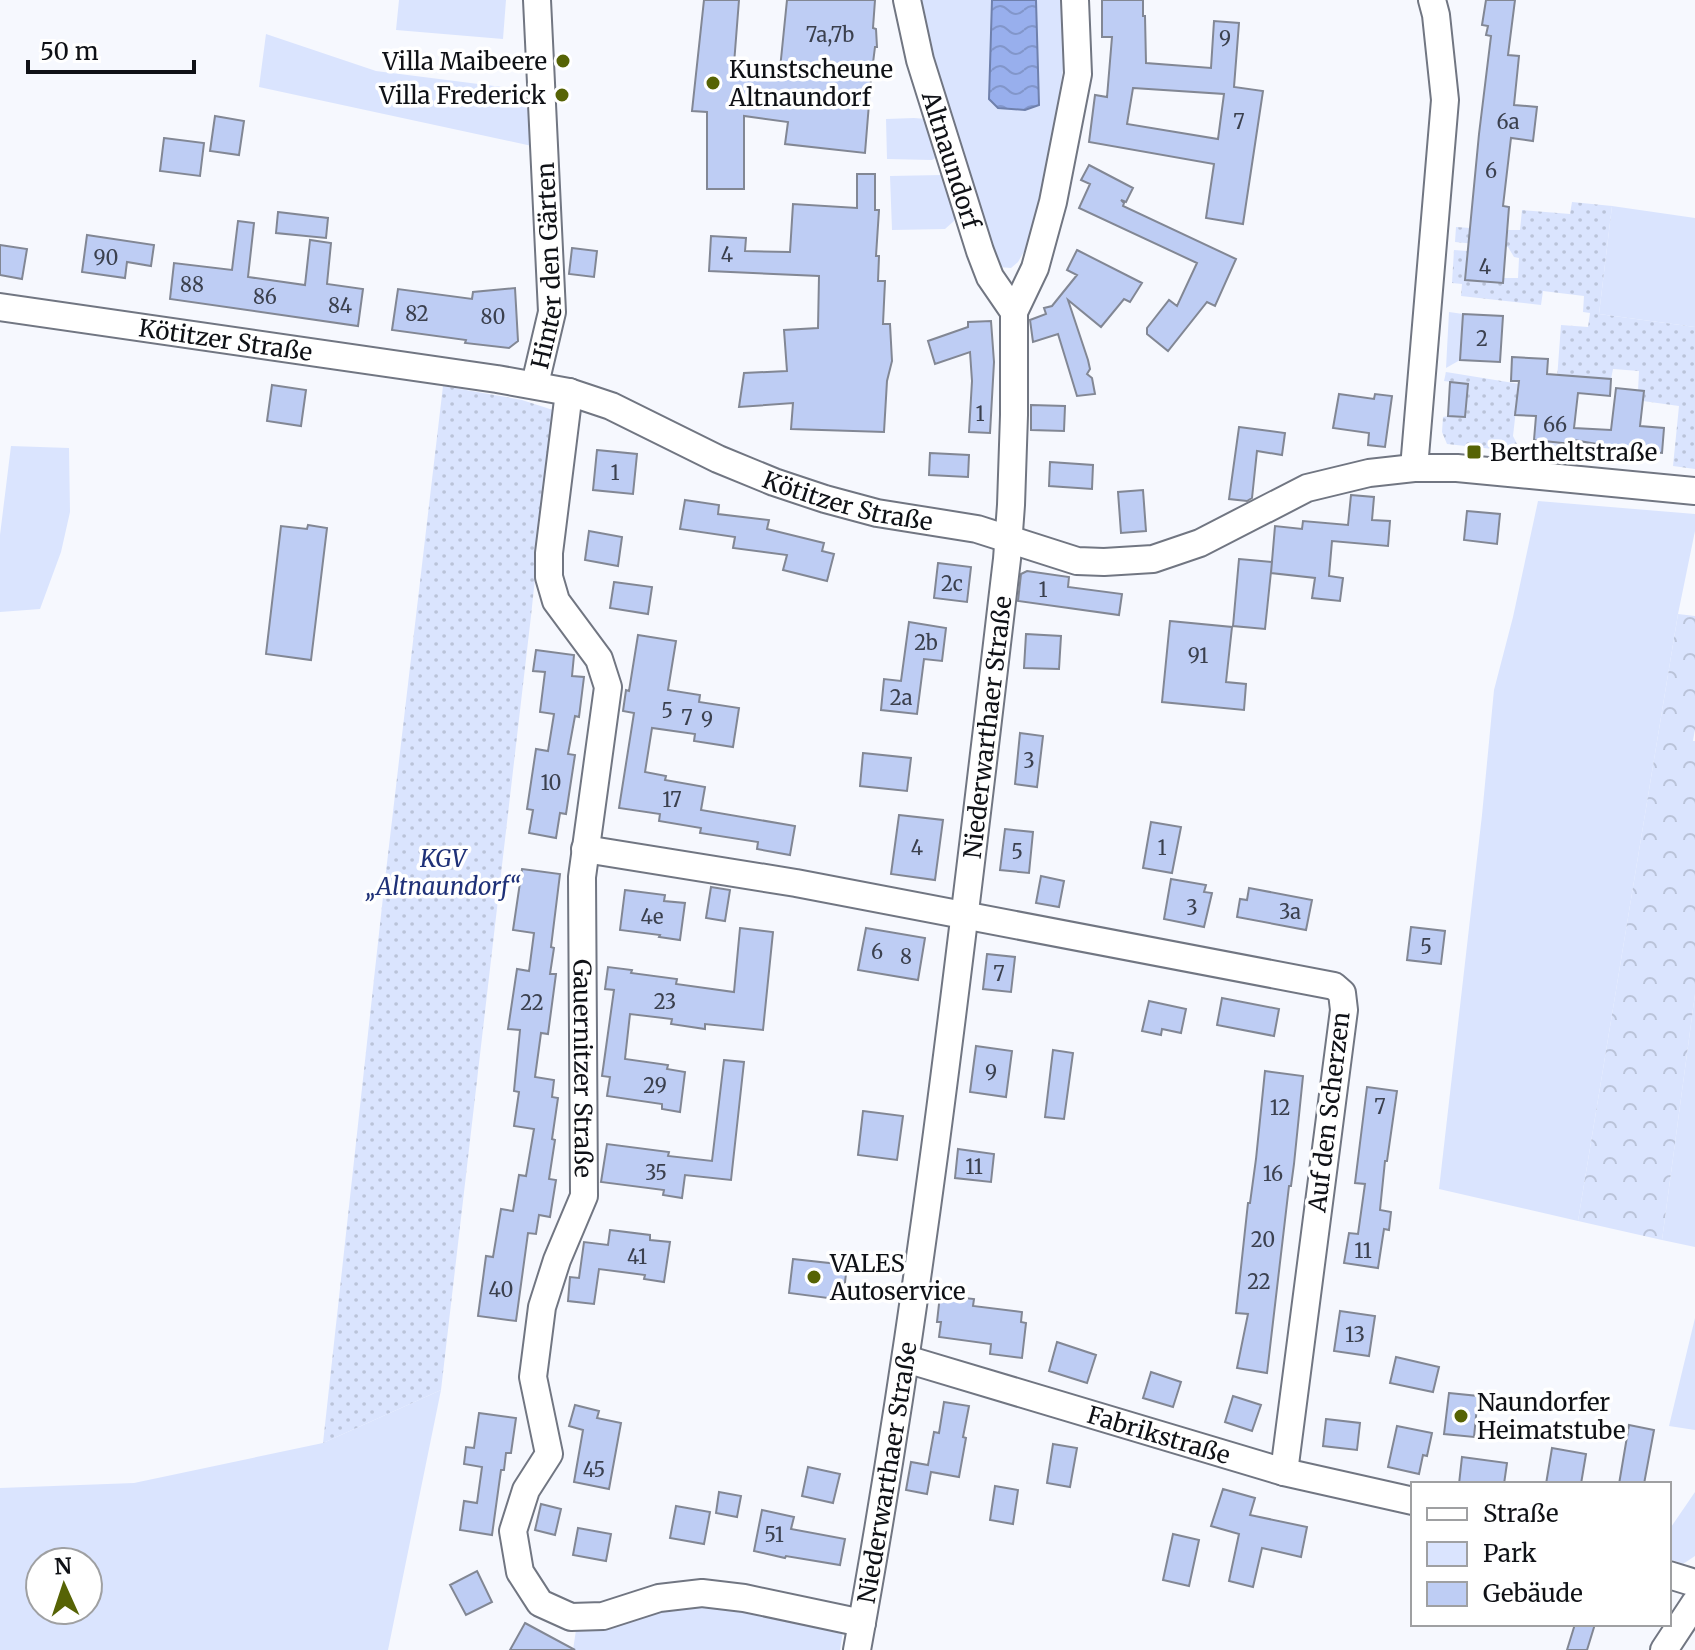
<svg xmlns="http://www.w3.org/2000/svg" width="1695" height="1650" font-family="Merriweather,serif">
<defs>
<pattern id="forest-crowns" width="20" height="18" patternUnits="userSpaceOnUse" patternTransform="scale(2)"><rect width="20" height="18" fill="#dae4fe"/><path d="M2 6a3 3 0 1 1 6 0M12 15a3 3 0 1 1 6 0" fill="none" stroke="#bac3d9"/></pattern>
<pattern id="garden-dots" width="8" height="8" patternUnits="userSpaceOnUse" patternTransform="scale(2)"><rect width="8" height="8" fill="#dae4fe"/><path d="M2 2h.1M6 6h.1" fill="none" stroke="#bac3d9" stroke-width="1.8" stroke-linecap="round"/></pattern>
<pattern id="water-waves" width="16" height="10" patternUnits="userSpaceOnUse" patternTransform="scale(2)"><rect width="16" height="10" fill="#98afed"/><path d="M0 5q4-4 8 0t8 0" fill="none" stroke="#8296ca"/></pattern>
</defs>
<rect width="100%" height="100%" fill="#f6f8fe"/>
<path fill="#dae4fe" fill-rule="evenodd" d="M399,0H506L503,39L396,30Z
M919,0H1064V61L1049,172L1033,236L1018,262L1011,268L999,267L936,75Z
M266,34L376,71L533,91L532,146L259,87Z
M914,118L926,119L939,156L932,160L887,159L886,119Z
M942,175L955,214L954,221L945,229L892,230L890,176Z
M1612,206L1695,218V327L1599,314Z
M1449,312L1463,314L1460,360L1446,368Z
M1534,440L1599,447L1598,459L1533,453Z
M11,446L69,448L70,512L61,552L40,609L0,612V535Z
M1538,501L1695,514V531L1678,614L1578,1221L1439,1189L1482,815L1494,690L1513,617Z
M1695,994V1247L1662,1240Z
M1695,1318V1430L1669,1426Z
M441,1390L388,1650H0V1488L134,1483L323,1443ZM40,1562H88V1610H40Z
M1695,1492V1556L1683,1564L1669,1559V1530Z
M694,1602L843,1631L840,1650H573L576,1630Z"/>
<path fill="url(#forest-crowns)" d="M1678,614L1695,616V729L1693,741H1695V994L1662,1240L1578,1221Z"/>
<path fill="url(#garden-dots)" d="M1572,202L1612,206L1599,314L1695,327V469L1673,466L1679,406L1643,401L1644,392L1638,391L1639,371L1613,369L1611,379L1567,375L1557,379L1561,325L1588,327L1590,313L1583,312L1584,296L1543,291L1541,305L1461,296L1462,284L1452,283L1454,250L1467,251L1465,280L1502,282L1503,278H1518L1519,258L1514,257L1508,247L1455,242L1456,227L1470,228V233L1506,237L1507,230H1520L1522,210L1570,214Z
M1446,372L1532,386L1518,392L1513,436L1521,452L1447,444L1442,432L1443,417L1448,416L1465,417L1468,384L1444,381Z
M443,386L522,400L553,410L531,616L441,1390L323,1443L383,897Z"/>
<path fill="url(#water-waves)" stroke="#6f80ac" stroke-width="2" d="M992,0H1036L1039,105L1025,110L998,108L989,99Z"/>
<path fill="#becdf4" stroke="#828794" stroke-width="2" fill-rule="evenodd" d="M704,0H739L734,64L780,69L787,0H875L873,28L876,29L877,47H875L871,79L865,153L785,144L788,122L744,116V189H707V112L692,111Z
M1102,0H1143V16H1145L1146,63L1211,68L1214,21L1239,23L1234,87L1263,91L1243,224L1206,218L1214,164L1089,142L1095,95L1107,97L1112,37H1102ZM1133,88L1224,94L1218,139L1127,124Z
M1486,0H1515L1508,55L1519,56L1514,105L1537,107L1533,141L1511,138L1503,206L1509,207L1503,283L1465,280L1479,134L1491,36L1486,35L1488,26L1482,25Z
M215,116L244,121L239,155L210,151Z
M164,138L204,143L200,176L160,171Z
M1089,165L1133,188L1126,202L1121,200L1124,203L1123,206L1236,259L1215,306L1207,302L1168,351L1147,334V328L1169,300L1177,306L1197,263L1079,208L1090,184L1081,180Z
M857,174H875V210H879L876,256H879L878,281H885L883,324H890L892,361L887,381L884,432L791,429L793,403L739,407L744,373L787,371L784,330L818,328L819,276L709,271L711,236L746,238L745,251L790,252L793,204L857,208Z
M278,212L328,218L326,238L276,233Z
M238,221L254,223L248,277L305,285L310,240L331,243L327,284L363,289L358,326L170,299L174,263L232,270Z
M87,235L154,245L151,266L127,262L125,278L82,272Z
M0,245L27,249L22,279L0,275Z
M572,248L597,251L594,277L569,274Z
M1077,250L1142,283L1130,302L1124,299L1101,327L1068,300L1088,360L1090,369L1087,374L1092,378L1095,394L1077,396L1058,334L1033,342L1030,320L1046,314L1044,308L1052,306L1077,275L1067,270Z
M515,288L518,341L509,348L465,343L466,340L392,330L398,289L472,299L473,292Z
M1463,314L1503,316L1500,362L1460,360Z
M991,321L994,362L990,433L969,432L972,381L970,352L935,364L928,341L968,327V322Z
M1512,357L1548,359L1547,374L1611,379L1610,396L1578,393L1574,428L1611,430L1616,388L1644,391L1640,426L1664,428L1662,453L1632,450L1573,440L1572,444L1534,440L1536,416L1515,415L1519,381H1511Z
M1450,382L1468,384L1465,417L1448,416Z
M272,385L306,390L301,426L267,421Z
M1339,394L1374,399L1375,394L1392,396L1385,447L1368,445L1369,433L1333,428Z
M1031,405L1065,406L1064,431L1031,430Z
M1239,427L1285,433L1282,455L1257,451L1252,498L1247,501L1229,499Z
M597,450L637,454L633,494L593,490Z
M930,453L969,455L968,477L929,475Z
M1050,462L1093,465L1092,489L1049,486Z
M1143,490L1146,531L1121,533L1118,492Z
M1351,495L1374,497L1372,520L1390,521L1388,546L1332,541L1329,576L1343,578L1340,601L1312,598L1315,578L1271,573L1275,526L1302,529L1303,521L1348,525Z
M685,500L719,505L718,514L769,520L767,529L824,543L822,551L834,554L827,581L783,570L787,555L733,548L735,537L680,529Z
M1467,511L1500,514L1497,544L1464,540Z
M308,525L327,528L311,660L266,654L281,526L307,529Z
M589,531L622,537L618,566L585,560Z
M1239,559L1272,562L1265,629L1233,626Z
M938,563L971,567L967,602L934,598Z
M1027,571L1069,577L1068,587L1122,594L1119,615L1018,601L1021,574Z
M614,582L652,587L648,614L610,608Z
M1170,621L1232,627L1226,682L1246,684L1244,710L1162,702Z
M909,622L946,628L942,661L924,659L917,714L881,710L884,679L901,681Z
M1026,634L1061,636L1059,669L1024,668Z
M638,635L676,641L668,690L700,695L699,702L739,708L733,747L694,741L695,734L652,728L645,772L666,776L665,780L705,787L701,810L795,826L790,855L757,849L758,842L700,833L701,828L659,821L660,814L619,808L634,713L623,711L626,690L629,691Z
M536,650L574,655L572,676L584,677L579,717L575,716L568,754L575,755L566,814L560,813L556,838L529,833L533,810L527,809L536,749L548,751L554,714L540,712L545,672L533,671Z
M1020,733L1043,736L1037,787L1015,784Z
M863,753L911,758L907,791L860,786Z
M899,815L943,820L935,880L891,874Z
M1151,822L1181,827L1172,873L1143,868Z
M1005,829L1033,832L1029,873L1000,870Z
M522,869L560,874L551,947L554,948L550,974H556L548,1034L541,1033L535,1077L554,1080L552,1097L558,1098L552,1139L555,1140L549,1179L556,1180L550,1217L539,1215L536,1234L528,1233L516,1321L478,1316L486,1256L493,1257L501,1209L513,1211L519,1175L526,1176L534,1129L514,1126L519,1092L514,1091L520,1030L508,1029L517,969L529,971L534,933L513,930Z
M1041,876L1064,881L1059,907L1036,903Z
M1171,879L1206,885L1204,892L1212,893L1204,927L1164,919Z
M711,887L730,890L725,921L706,918Z
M1249,888L1312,900L1306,930L1237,917L1240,899L1247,900Z
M625,890L665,895L664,901L685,903L680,940L659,937L660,935L620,930Z
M1411,927L1445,931L1441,964L1407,960Z
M740,928L773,932L763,1030L705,1024V1029L671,1024L672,1019L630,1014L625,1059L668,1065L667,1069L685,1072L680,1112L662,1109V1104L607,1096L610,1077L602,1076L614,990L605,989L608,967L632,970L631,973L677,979L676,984L734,992Z
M866,928L925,938L918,980L858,970Z
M987,954L1015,957L1011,992L983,989Z
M1222,998L1279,1009L1274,1036L1217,1025Z
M1149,1001L1186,1009L1181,1033L1162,1029L1161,1035L1142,1031Z
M976,1046L1012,1051L1006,1097L970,1092Z
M1053,1050L1073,1053L1064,1119L1045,1117Z
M724,1060L744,1062L731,1180L685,1175L682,1198L663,1195L664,1190L601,1182L607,1144L669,1152L668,1156L712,1161Z
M1265,1071L1303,1076L1294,1164L1291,1186H1289L1267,1373L1237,1368L1248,1314L1236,1313L1248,1203H1250L1256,1159Z
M1367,1087L1397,1091L1387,1161H1385L1380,1210L1391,1212L1389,1230L1384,1229L1378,1268L1344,1263L1349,1233L1358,1234L1365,1184L1355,1183Z
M863,1111L903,1116L897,1160L858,1155Z
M958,1149L994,1154L991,1182L955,1178Z
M610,1230L650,1235V1240L670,1242L664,1282L644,1279L645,1275L599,1269L594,1304L568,1301L570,1277L579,1278L584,1242L608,1245Z
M793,1259L847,1265L843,1300L789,1293Z
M940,1295L974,1299L973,1306L1022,1312L1021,1322L1026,1323L1022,1358L990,1354L991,1344L939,1337L941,1322H937Z
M1340,1311L1375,1316L1369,1356L1334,1351Z
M1057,1342L1096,1355L1087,1383L1049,1371Z
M1396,1357L1439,1367L1433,1392L1390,1383Z
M1151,1372L1181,1382L1173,1407L1143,1398Z
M1449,1393L1478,1396L1474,1437L1444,1434Z
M1233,1396L1261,1405L1252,1431L1225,1422Z
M944,1402L969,1406L963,1437L966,1438L959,1477L931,1472L927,1494L906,1490L911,1462L928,1465L934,1432L939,1433Z
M575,1405L599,1411L597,1418L621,1423L609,1489L574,1482L583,1430L569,1426Z
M479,1413L516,1418L511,1453H506L504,1470H501L492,1535L460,1530L464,1501L477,1503L482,1467L464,1464L466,1447L474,1448Z
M1326,1419L1360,1423L1357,1450L1323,1446Z
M1629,1425L1654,1430L1644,1484H1619Z
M1397,1426L1432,1433L1427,1456L1423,1455L1419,1474L1388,1467Z
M1053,1444L1077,1448L1070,1487L1047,1483Z
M1552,1448L1586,1454L1581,1484H1546Z
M1462,1457L1507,1463L1504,1484H1459Z
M808,1467L840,1474L833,1503L802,1496Z
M995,1486L1018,1490L1013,1524L990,1520Z
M1223,1489L1255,1498L1250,1515L1307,1527L1301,1557L1262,1548L1253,1587L1229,1581L1239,1534L1211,1526Z
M719,1492L741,1496L737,1517L716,1513Z
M541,1504L561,1509L555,1535L535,1530Z
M676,1506L710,1512L704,1544L670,1538Z
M762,1510L794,1517L791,1529L845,1539L840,1565L786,1556L785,1558L754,1551Z
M578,1528L611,1534L606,1561L573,1555Z
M1173,1534L1199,1540L1189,1586L1163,1580Z
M477,1571L492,1602L466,1615L450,1585Z
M525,1623L575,1650H510Z
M1575,1624H1595L1587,1650H1567Z"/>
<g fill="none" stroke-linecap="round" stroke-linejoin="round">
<defs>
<g id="minor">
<path id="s1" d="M907,0L920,60L980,251L990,277L1014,312"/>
<path id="s2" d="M0,307L497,379L569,392L611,406L718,459L774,482L825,499L877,513L977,529L1077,561L1104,562L1153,559L1200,543L1307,488L1369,473L1414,468H1457L1695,491"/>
<path id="s3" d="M535,384L552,312L537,0"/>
<path id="s4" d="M569,392L549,553V577L556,601L599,659L608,687L582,877L584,1196L557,1260L542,1307L533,1377L549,1454L526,1490L513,1531L520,1572L540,1603L571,1617L603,1616L659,1598L702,1593L744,1598L862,1623"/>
<path d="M1414,468L1445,100L1436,15L1432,0"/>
<path d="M585,849L796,883L1334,986L1342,993L1344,1010L1284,1472"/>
<path id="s5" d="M906,1359L1284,1472L1413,1501"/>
<path d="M1669,1575L1695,1583"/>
<path id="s6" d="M857,1650C923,1289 964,923 1007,559L1011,505L1014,415V312L1035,268L1053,202L1078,74L1075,0"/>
<path d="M1664,1650L1695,1603"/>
</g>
</defs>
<use href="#minor" stroke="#717682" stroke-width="30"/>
<use href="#minor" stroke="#fff" stroke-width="26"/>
</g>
<g fill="#566305" stroke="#fff" stroke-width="3">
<circle cx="563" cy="61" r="8"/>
<circle cx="713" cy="83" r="8"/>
<circle cx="562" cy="95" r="8"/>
<rect x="1466" y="444" width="16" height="16" rx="4"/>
<circle cx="814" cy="1277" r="8"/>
<circle cx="1461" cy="1416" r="8"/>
</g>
<g text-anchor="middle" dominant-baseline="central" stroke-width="7" stroke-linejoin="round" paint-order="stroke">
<g font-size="20" fill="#3b404e">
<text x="830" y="34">7a,7b</text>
<text x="1225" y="38">9</text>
<text x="1239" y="121">7</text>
<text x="1508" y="121">6a</text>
<text x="1491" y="170">6</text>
<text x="727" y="254">4</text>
<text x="106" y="257">90</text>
<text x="1485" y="266">4</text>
<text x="192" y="284">88</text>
<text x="265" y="296">86</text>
<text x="340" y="305">84</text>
<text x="417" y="313">82</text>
<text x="493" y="316">80</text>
<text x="1482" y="338">2</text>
<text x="980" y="413">1</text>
<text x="1555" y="424">66</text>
<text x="615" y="472">1</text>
<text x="952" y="583">2c</text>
<text x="1043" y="589">1</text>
<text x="926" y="642">2b</text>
<text x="1198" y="655">91</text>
<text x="901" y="697">2a</text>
<text x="667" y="710">5</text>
<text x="687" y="717">7</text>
<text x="707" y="719">9</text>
<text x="1029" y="760">3</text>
<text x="551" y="782">10</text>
<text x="672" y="799">17</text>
<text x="917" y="847">4</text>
<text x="1162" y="847">1</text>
<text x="1017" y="851">5</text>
<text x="1192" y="907">3</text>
<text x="1290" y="911">3a</text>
<text x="652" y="916">4e</text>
<text x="1426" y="946">5</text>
<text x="877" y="951">6</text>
<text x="906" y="956">8</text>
<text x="999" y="973">7</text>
<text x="665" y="1001">23</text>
<text x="532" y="1002">22</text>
<text x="991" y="1072">9</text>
<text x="655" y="1085">29</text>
<text x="1380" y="1106">7</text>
<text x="1280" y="1107">12</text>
<text x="974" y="1166">11</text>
<text x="656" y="1172">35</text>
<text x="1273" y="1173">16</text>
<text x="1263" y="1239">20</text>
<text x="1363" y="1250">11</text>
<text x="637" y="1256">41</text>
<text x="1259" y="1281">22</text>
<text x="501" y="1289">40</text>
<text x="1355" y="1334">13</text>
<text x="594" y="1469">45</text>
<text x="774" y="1534">51</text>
</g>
<g font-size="24" fill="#0f1116" stroke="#fff" text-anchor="start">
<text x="547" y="61" text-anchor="end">Villa Maibeere</text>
<text x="729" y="69">Kunstscheune<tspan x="729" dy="28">Altnaundorf</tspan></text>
<text x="546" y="95" text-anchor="end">Villa Frederick</text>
<text x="1490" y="452">Bertheltstraße</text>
<text x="830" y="1263">VALES<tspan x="830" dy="28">Autoservice</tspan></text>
<text x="1477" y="1402">Naundorfer<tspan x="1477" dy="28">Heimatstube</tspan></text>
</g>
<g font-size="24" fill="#0f1116" stroke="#fff">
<text stroke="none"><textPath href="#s1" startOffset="166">Altnaundorf</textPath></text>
<text stroke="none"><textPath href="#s3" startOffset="120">Hinter den Gärten</textPath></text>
<text stroke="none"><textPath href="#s2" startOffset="228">Kötitzer Straße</textPath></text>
<text stroke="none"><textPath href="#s2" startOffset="876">Kötitzer Straße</textPath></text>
<text stroke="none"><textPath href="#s6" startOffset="932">Niederwarthaer Straße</textPath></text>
<text stroke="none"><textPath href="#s4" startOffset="696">Gauernitzer Straße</textPath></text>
<text transform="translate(1329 1112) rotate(-83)">Auf den Scherzen</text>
<text stroke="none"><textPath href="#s5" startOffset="264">Fabrikstraße</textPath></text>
<text stroke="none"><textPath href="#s6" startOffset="180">Niederwarthaer Straße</textPath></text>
</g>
<g font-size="24" font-style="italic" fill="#1f3178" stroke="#fff">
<text x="443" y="858">KGV<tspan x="443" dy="28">„Altnaundorf“</tspan></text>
</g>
</g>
<rect x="1411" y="1482" width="260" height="144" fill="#ffffff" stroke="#9fa0a2" stroke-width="2"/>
<rect x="1427" y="1508" width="40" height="12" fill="#ffffff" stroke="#9fa0a2" stroke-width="2"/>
<text x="1483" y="1522" font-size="24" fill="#0f1116">Straße</text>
<rect x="1427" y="1542" width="40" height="24" fill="#dae4fe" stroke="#9fa0a2" stroke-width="2"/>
<text x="1483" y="1562" font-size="24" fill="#0f1116">Park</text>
<rect x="1427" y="1582" width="40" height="24" fill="#becdf4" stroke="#9fa0a2" stroke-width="2"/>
<text x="1483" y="1602" font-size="24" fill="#0f1116">Gebäude</text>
<g transform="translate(64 1586) rotate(357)"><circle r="38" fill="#ffffff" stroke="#9fa0a2" stroke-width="2"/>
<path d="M0-6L14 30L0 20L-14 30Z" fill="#566305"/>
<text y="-12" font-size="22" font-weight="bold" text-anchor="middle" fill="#0f1116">N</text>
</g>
<path d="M28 60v12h166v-12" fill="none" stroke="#0f1116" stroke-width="4"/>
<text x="40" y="60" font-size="24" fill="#0f1116" stroke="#ffffff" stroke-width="6" paint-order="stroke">50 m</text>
</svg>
